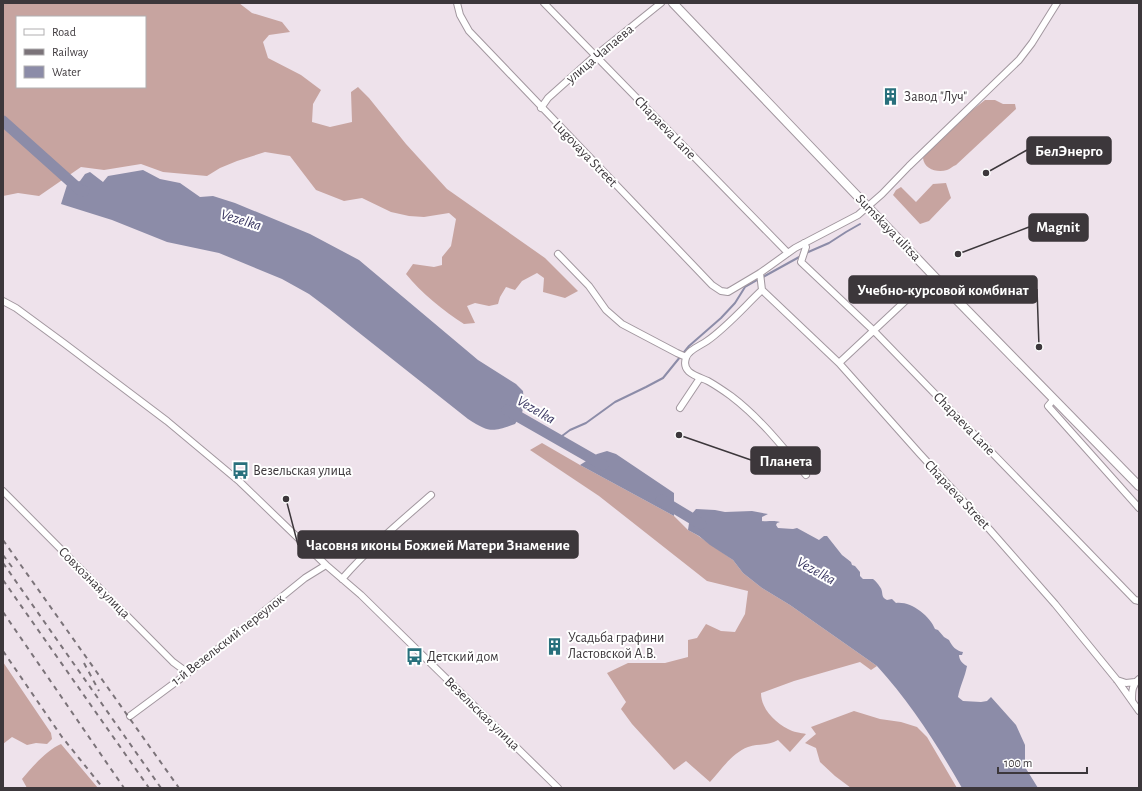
<svg xmlns="http://www.w3.org/2000/svg" width="1142" height="791" font-family="'Alegreya Sans',sans-serif">
<rect width="100%" height="100%" fill="#eee2eb"/>
<path fill="#c7a4a0" fill-rule="evenodd" d="M3,3H239L252,13L282,22L290,32L269,35L263,42L268,58L301,75L321,90L313,104L312,122L330,127L352,122L351,92L358,87L369,98L406,144L447,189L545,258L578,291L565,298L543,292L544,278L537,273L522,281L515,290L506,287L500,297L498,304L489,306L475,303L467,306L475,323L464,324C444,311 421,293 406,274L413,264L434,267L442,265V257L451,246L456,219L449,213L424,217L409,216L391,212L362,198L344,201L316,190L290,156L265,152L237,161L220,168L207,176L163,172L141,164L104,170L81,167L39,196L18,193L3,196ZM17,17H145V87H17Z
M985,100H995L1003,104H1015L1016,109L956,165C953,166 950,169 947,170C937,173 924,169 923,158L927,153L962,118Z
M946,183L951,198L929,221L920,224L893,195L896,190L901,187L916,202L933,184Z
M542,443L580,465L674,516L688,530L697,535L733,560L743,573L762,588L790,605L877,666L871,670L860,662L794,681L761,693C761,709 775,722 788,729C793,732 801,733 806,734L790,752L778,740C768,746 759,743 748,747C732,753 721,770 710,782L686,761L674,770L632,724L621,709L626,702L607,673L628,663H665L688,657V640L697,638L706,624L721,631L735,632L745,614L748,591L707,581L599,496L530,450Z
M3,662L51,733L52,739L47,744L36,743L27,745L12,737L3,744Z
M854,711L880,719L901,722L917,727L927,737L957,788H851L835,776L820,762L816,748L805,743L816,734L811,727Z
M61,744L98,788H27L22,779C31,768 48,749 61,744Z"/>
<path fill="#8c8ca8" d="M143,170L160,179L180,183L200,197L213,196L235,203L310,234L359,260L478,360L516,384L523,391L524,404L522,413L515,424C492,432 490,433 468,419L329,309L309,294L282,279L219,253L167,242L112,220L61,204L67,185L80,181L85,174L90,172L103,182L108,176Z
M607,451L616,454L674,493V516L580,465L597,454Z
M696,509L715,510L725,512L752,511L768,514L762,517V521C769,522 772,520 780,522L777,523L776,525L778,528L793,529L797,528L819,540L824,536H827L842,555L851,562L852,565L855,566L860,572V576L863,579H873C876,581 878,584 880,587C884,592 880,597 887,600L892,599L896,603C911,601 930,616 935,629L938,630L944,637L949,640C952,646 956,651 963,652L962,655H959C959,660 963,664 967,666C965,677 960,686 958,697L963,701L981,702L987,701L991,697L1016,725L1025,745V767L1038,788H962C938,746 910,702 877,666L790,605L762,588L743,573L733,560L710,545L699,536L688,530L690,516Z"/>
<g fill="none" stroke-linecap="round" stroke-linejoin="round">
<path stroke="#8c8ca8" stroke-width="2" d="M806,253L829,243L846,232L860,224
M763,277L801,256
M558,439L570,430L586,423L615,402L646,387L663,378L689,346L721,318L735,303L745,287L759,279"/>
<path stroke="#8c8ca8" stroke-width="11" d="M3,121L80,190L84,191
M507,410L603,465
M661,500L701,524"/>
<defs>
<path id="minor" d="M457,3L460,15L469,31L712,285L721,291L728,292L760,273L795,248L858,215L882,194L909,166L1019,60L1032,43L1057,3
M544,3L788,253
M541,108L548,98L595,56L661,3
M804,243L806,247L801,262L874,331L1135,600L1139,601
M558,254L589,286L606,310L622,324L677,353L686,357
M760,273L762,290
M762,290L839,363L920,454L990,530L1055,604L1117,680L1139,711
M762,290C744,307 727,327 707,341C700,346 688,350 686,358C681,373 697,376 708,381C715,385 724,391 731,396C760,418 783,447 806,475
M3,301L16,308L65,344L167,421L240,482L326,565L361,595L558,788
M839,363L933,275
M1054,399L1048,406L1139,508
M680,408L700,378
M3,491L173,662L188,673
M342,579C369,548 400,522 431,495
M1117,680L1126,683L1135,682
M1132,700C1132,691 1132,685 1139,679
M130,716L188,673L305,578L326,565"/>
<path id="major" d="M673,3L951,294L1139,486"/>
</defs>
<use href="#minor" stroke="#a2979f" stroke-width="8"/>
<use href="#major" stroke="#a2979f" stroke-width="10"/>
<use href="#minor" stroke="#fff" stroke-width="6"/>
<use href="#major" stroke="#fff" stroke-width="8"/>
<path stroke="#7b7379" stroke-width="2" stroke-dasharray="5 5" stroke-linecap="butt" d="M3,540L179,788
M3,555L12,567
M3,563L161,788
M3,580L149,788
M3,612L124,788
M3,651L62,737L103,788
M84,663L99,691"/>
</g>
<defs>
<symbol id="building-bare" viewBox="-9 -9 18 18"><path d="M-4-6H4V6H1V3H-1V6H-4ZM-2.5-4.3h1.7v1.8h-1.7ZM.8-4.3h1.7v1.8H.8ZM-2.5-1h1.7V.8h-1.7ZM.8-1h1.7V.8H.8Z" fill="#28707c" stroke="#fff" stroke-width="2.5" paint-order="stroke"/></symbol>
<symbol id="bus-bare" viewBox="-9 -9 18 18"><path d="M-5-6H5V4H4V6H2V4H-2V6H-4V4H-5ZM-3.5-4V0h7V-4ZM-3.5 1.2v1.5H-2V1.2ZM2 1.2v1.5H3.5V1.2Z" fill="#28707c" stroke="#fff" stroke-width="2.5" paint-order="stroke"/></symbol>
</defs>
<g fill-rule="evenodd">
<use href="#building-bare" x="878" y="84" width="25" height="25"/>
<use href="#bus-bare" x="228" y="458" width="25" height="25"/>
<use href="#building-bare" x="542" y="634" width="25" height="25"/>
<use href="#bus-bare" x="402" y="644" width="25" height="25"/>
</g>
<g text-anchor="middle" dominant-baseline="central" stroke-width="4" stroke-linejoin="round" paint-order="stroke">
<g font-size="14" fill="#3c373b" stroke="#fff">
<text transform="translate(600 54) rotate(-40)">улица Чапаева</text>
<text transform="translate(665 128) rotate(46)">Chapaeva Lane</text>
<text transform="translate(585 154) rotate(46)">Lugovaya Street</text>
<text transform="translate(888 228) rotate(46)">Sumskaya ulitsa</text>
<text transform="translate(964 424) rotate(46)">Chapaeva Lane</text>
<text transform="translate(957 495) rotate(47)">Chapaeva Street</text>
<text transform="translate(94 583) rotate(45)">Совхозная улица</text>
<text transform="translate(228 640) rotate(-38)">1-й Везельский переулок</text>
<text transform="translate(482 714) rotate(44)">Везельская улица</text>
</g>
<g font-size="14" fill="#3c373b" stroke="#fff" text-anchor="start">
<text x="904" y="97">Завод "Луч"</text>
<text x="253" y="471">Везельская улица</text>
<text x="568" y="638">Усадьба графини<tspan x="568" dy="16">Ластовской А.В.</tspan></text>
<text x="427" y="657">Детский дом</text>
</g>
<g font-size="15" font-style="italic" fill="#3a3762" stroke="#fff">
<text transform="translate(241 220) rotate(17)">Vezelka</text>
<text transform="translate(536 410) rotate(30)">Vezelka</text>
<text transform="translate(816 571) rotate(29)">Vezelka</text>
</g>
</g>
<path fill="none" stroke="#3c373b" stroke-width="1.5" d="M986 173L1027 150M958 254L1029 227M1039 347L1037 289M679 435L751 460M286 499L298 545"/>
<g fill="#3c373b" stroke="#fff" stroke-width="1.5">
<circle cx="986" cy="173" r="4"/>
<circle cx="958" cy="254" r="4"/>
<circle cx="1039" cy="347" r="4"/>
<circle cx="679" cy="435" r="4"/>
<circle cx="286" cy="499" r="4"/>
</g>
<g fill="#3c373b" stroke="#3c373b" stroke-width="1.5">
<rect x="1027" y="137" width="84" height="27" rx="4"/>
<rect x="1029" y="214" width="59" height="27" rx="4"/>
<rect x="849" y="276" width="188" height="27" rx="4"/>
<rect x="751" y="447" width="69" height="27" rx="4"/>
<rect x="298" y="531" width="280" height="27" rx="4"/>
</g>
<g font-size="15" text-anchor="middle" font-weight="bold" fill="#fff">
<text x="1069" y="156">БелЭнерго</text>
<text x="1058" y="232">Magnit</text>
<text x="943" y="295">Учебно-курсовой комбинат</text>
<text x="786" y="466">Планета</text>
<text x="438" y="550">Часовня иконы Божией Матери Знамение</text>
</g>
<rect width="1142" height="791" fill="none" stroke="#3c373b" stroke-width="8"/>
<rect x="16" y="16" width="130" height="72" fill="#ffffff" stroke="#b1afb1"/>
<rect x="24" y="29" width="20" height="6" fill="#ffffff" stroke="#b1afb1"/>
<text x="52" y="36" font-size="12" fill="#3c373b">Road</text>
<rect x="24" y="49" width="20" height="6" fill="#7b7379" stroke="#b1afb1"/>
<text x="52" y="56" font-size="12" fill="#3c373b">Railway</text>
<rect x="24" y="66" width="20" height="12" fill="#8c8ca8" stroke="#b1afb1"/>
<text x="52" y="76" font-size="12" fill="#3c373b">Water</text>
<path d="M998 767v6h89v-6" fill="none" stroke="#3c373b" stroke-width="2"/>
<text x="1004" y="767" font-size="12" fill="#3c373b" stroke="#ffffff" stroke-width="3" paint-order="stroke">100 m</text>
</svg>
